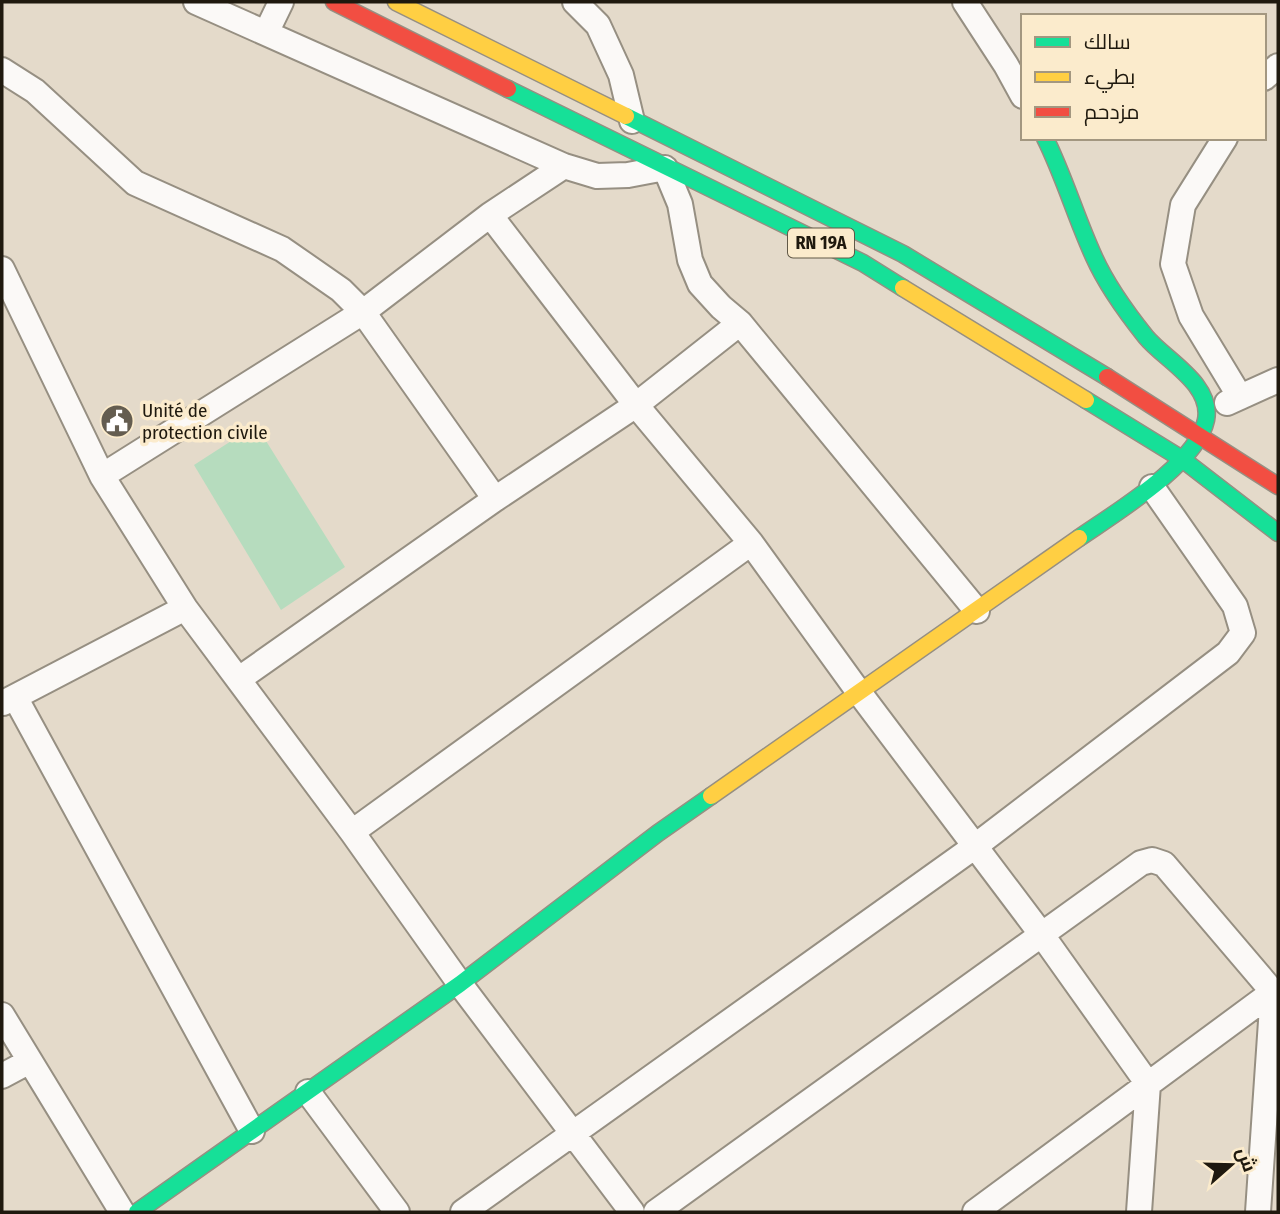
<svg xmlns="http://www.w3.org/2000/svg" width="1280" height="1214" font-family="'Fira Sans Condensed',Cairo,sans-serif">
<rect width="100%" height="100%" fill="#e4daca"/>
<path fill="#b6dcbe" d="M256,425L345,567L281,610L194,465Z"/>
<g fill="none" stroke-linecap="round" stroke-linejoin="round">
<defs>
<path id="street" d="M196,2L564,166L597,176L628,175L665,168L680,204L690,260L700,284L721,307L740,323L977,611
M575,2L598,25L621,75L632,121
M965,2L1006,65L1023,96
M266,33L281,2
M2,70L35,91L135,183L282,249L341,290L363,312L490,215L564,166
M1264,78L1278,66
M1225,138L1183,205L1173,264L1191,316L1240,397
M490,215L636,405L740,323
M2,269L102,476L185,608L352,832L460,984L632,1212
M1227,403L1278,380
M102,476L363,312L495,499
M239,679L495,499L636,405L751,543L858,691L1042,935L1148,1084L1139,1212
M15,697L252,1131
M3,703L185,608
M352,832L751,543
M2,1015L122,1212
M2,1076L30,1061
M308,1092L397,1212
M463,1212L974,847L1228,653L1243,633L1235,606L1152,487
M656,1212L1141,863L1152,860L1164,864L1273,992L1258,1212
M975,1212L1273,992L1278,995"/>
<path id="fast" d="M508,89L863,263L903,288
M626,116L903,254L1107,377
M1045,138C1064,176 1076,218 1094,257C1107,286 1126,312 1146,337C1165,360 1213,384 1206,420C1197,464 1115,513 1079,538
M1086,400L1182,459L1278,533
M137,1212L460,984L658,833L711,796"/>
<path id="slow" d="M396,2L626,116
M903,288L1086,400
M711,796L1079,538"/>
<path id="jam" d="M334,2L508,89
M1107,377L1278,486"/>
</defs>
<use href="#street" stroke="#968f82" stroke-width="28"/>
<use href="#fast" stroke="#968f82" stroke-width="19"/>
<use href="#slow" stroke="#968f82" stroke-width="19"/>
<use href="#jam" stroke="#968f82" stroke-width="19"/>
<use href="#street" stroke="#fbf9f7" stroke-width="24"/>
<use href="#fast" stroke="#16e098" stroke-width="16"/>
<use href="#slow" stroke="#ffcf43" stroke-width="16"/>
<use href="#jam" stroke="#f24e42" stroke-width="16"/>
</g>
<defs>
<symbol id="civic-disc" viewBox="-11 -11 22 22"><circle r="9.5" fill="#645d50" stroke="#fbebcc"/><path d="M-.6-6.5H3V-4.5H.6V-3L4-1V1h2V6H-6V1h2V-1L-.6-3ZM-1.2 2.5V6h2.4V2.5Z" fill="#fff"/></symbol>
</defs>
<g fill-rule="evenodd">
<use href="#civic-disc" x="98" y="402" width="38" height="38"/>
</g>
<g text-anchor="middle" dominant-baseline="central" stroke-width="7" stroke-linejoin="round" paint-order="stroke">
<rect fill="#fbebcc" stroke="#615847" stroke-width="2" x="788" y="228.5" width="66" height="29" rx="5"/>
<g font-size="18" font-weight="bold" fill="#1f190e">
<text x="821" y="243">RN 19A</text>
</g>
<g font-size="19" fill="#1f190e" stroke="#fbebcc" text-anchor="start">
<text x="142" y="410">Unité de<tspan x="142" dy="22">protection civile</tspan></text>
</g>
</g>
<rect width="1280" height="1214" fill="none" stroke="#1f190e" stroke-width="7"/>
<rect x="1021" y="14" width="245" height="126" fill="#fbebcc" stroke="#a39780" stroke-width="2"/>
<rect x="1035" y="37" width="35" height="10" fill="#16e098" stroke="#a39780" stroke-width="2"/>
<text x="1084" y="49" font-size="21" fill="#1f190e">سالك</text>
<rect x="1035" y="72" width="35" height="10" fill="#ffcf43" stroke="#a39780" stroke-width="2"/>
<text x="1084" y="84" font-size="21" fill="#1f190e">بطيء</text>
<rect x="1035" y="107" width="35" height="10" fill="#f24e42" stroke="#a39780" stroke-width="2"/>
<text x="1084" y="119" font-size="21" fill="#1f190e">مزدحم</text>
<g transform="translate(1231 1165) rotate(70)" stroke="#fbebcc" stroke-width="5" paint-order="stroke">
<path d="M0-5L12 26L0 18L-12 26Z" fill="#1f190e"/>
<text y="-10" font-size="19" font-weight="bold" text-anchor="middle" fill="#1f190e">ش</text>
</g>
</svg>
